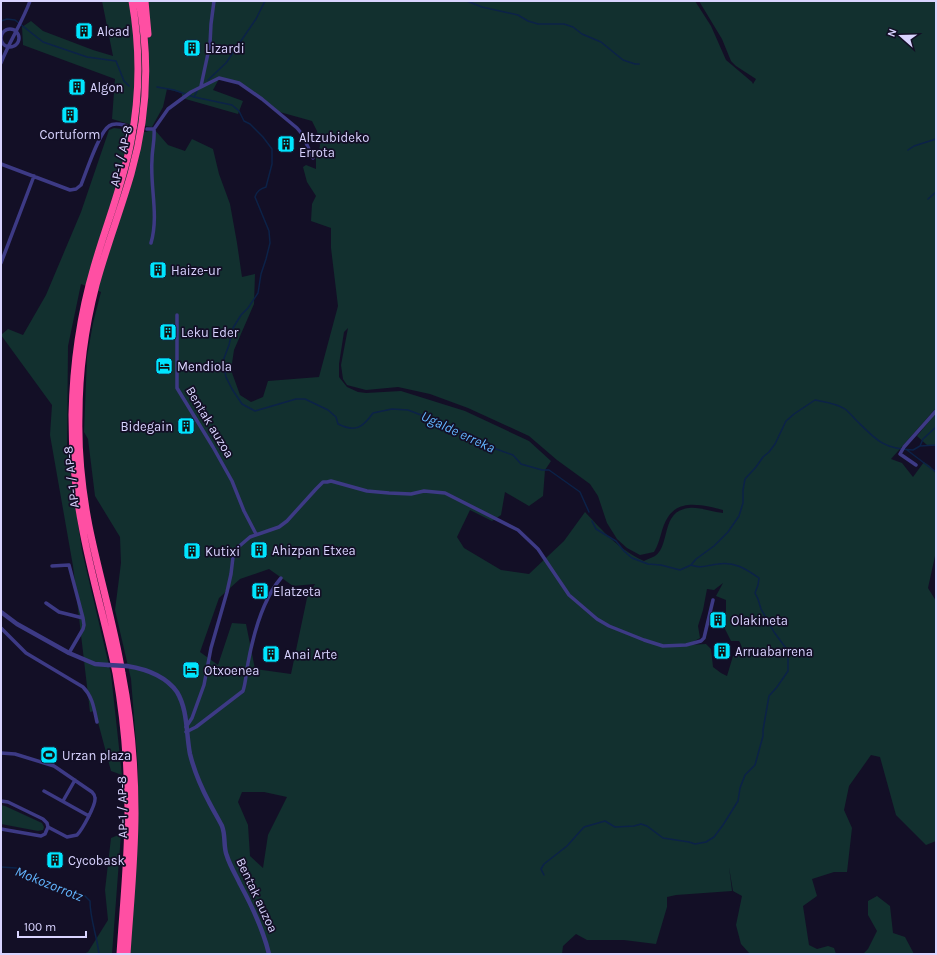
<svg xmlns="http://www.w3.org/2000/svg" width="937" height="955" font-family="Karla,sans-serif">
<rect width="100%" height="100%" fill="#130f26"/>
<path fill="#12302f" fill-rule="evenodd" d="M102,1H695L711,26L726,60L752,82L753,84L756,79L736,66L731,61L722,39L699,1H936V408L891,459L902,463L913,477L924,462L930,466L936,474V566L935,556L928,588L936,601V841L926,845L896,815L880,757L871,755L849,786L844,810L852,828L847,872H834L812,879L817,896L803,906L809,945L817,949L828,946L834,948L836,954H750L741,944L736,925L742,896L733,891L729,867L732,891L676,895L667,897V907L656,944L624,940H587L576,934L563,946L562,954H129L138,825V768L131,679L115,610L121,563L120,537L95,496L88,439L84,432L87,357L93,323L101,292L81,284L68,346L67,448L82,551L111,674L122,775L111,771L95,711L90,712L73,566L50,435L52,405L1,335L8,329L23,335L46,295L81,212L109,130L114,128L146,132L154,129L168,145L185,151L192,139L213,149L219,174L230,204L237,243L242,277L255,274L254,304L234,350L231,370L240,395L251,402L263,397L268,381L319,377L338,306L331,248V228L311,221L312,204L316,196L307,182L303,167L306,165L316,169V157L320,146L317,131L312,121L276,111L239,83L219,79L213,90L243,101L238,114L182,98V93L167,89L163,107L152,127L129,124L112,119L115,79L23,45L22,27L31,21L43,31L93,50L113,56ZM348,328L341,365L343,379L347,385L366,390L398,387L430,394L468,408L529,436L557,460L590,484L598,496L607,523L617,539L627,548L640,555L654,552C661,541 661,527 668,517C680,498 706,506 723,510V513C712,512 701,507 689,508C660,511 671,545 655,556C652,558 647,559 644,561C618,549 604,532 585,512L564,541L529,574L501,570L464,548L457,537L470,510L492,521L501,515L505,492L529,506L543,496L545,470L551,461L529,441L465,411L401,391L366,393L358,392L347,387L339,377V364L344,332ZM269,569L293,586L315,584L307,598L291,674L255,669L246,624L232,623L218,665L200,652L219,598L240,579ZM723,583L716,596L726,600V612L723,625L731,641H739C742,646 743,649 741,655L733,656L727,676L721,673L713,667L711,649L706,644L687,645L700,638L698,626L703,610L707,589L714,590ZM242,792H264L287,797L268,835L263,868L250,856L248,825L238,802Z
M936,413V446L927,445L917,436Z
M1,805L5,806L42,823L44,827L43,830L38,831L1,824Z
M121,834L112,954H83L88,952L108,920L105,890L111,838Z
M877,896L890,906L893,933L905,937L914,954H863L868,949L877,931L868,915V901Z"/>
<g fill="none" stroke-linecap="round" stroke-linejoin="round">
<path stroke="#0c2248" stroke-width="1.5" d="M467,1L482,7L518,15L528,21L538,24H564L573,27L582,34L601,42L623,60L635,64H639
M1,21L7,19L15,20L43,42L87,57L116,61L124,81L129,86
M208,80L226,63L256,19L265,1
M157,87L174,90L194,97L232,105L239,111L244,121L250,124L263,137L272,149V164L266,187C260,189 257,191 255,197L269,231L270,243L266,259L261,274L258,293L248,308L241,315L233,328L229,345L223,361L226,377L232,389L242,404L255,411L296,399H305L328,410L336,417L338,424C356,433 363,427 373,413L392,409L408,410L455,428L484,443L487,448L496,449L513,455L521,464L542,470H549L580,492L589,512
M194,97L197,91
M908,150L914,146L936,139
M928,199L936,192
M920,446L936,445
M907,450L936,472
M592,521L596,529L616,541L624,551L632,558L648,564L661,565L680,570L691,565L696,559L714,546L728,532L739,516L743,503V490L745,479L756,467L763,457L769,452L775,444L786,421L794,414L815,400C824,402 836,403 845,409C849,412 854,418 858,422C877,441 884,449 913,450L920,446L923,439L936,427
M1,867L16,868L85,896L90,901C90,919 97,936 99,954
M544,875L541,869L544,864L567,846L584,827L605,821L615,827L634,826L641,824L647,826L663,838L689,842L695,844L706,842L714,837L723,825L738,801L740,788L745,775L755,765L763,736V730L769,696L777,687L788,671V651L774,632L761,609L758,599L755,593L758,585L759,578C746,569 734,561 718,564C708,565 701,569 691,565"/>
<path stroke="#312d47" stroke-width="3.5" stroke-dasharray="3.5 2" stroke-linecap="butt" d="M124,125L147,129"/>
<path stroke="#3d3a85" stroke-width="3.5" d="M1 38a9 9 0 1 1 18 0a9 9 0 1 1-18 0Z
M1,63C9,42 22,23 30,1
M201,86L210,44L211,24L214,1
M147,129H154L168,109L191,92L219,78L239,83L262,99L297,128L302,134L313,158
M1,164L70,190L76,189L81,185C86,173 99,132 109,126C113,123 120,124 124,125
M151,243C159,215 150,188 152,160C152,149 155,140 154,129
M1,263L34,176
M177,315V388L213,447L232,481L244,511L256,534
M916,465L900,454L904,447L936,411
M52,566L69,565L83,618L84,625L83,629L69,653
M46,603L59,612L83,618
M1,628L26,653L83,687C93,697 94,709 97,722
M186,727L192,718L204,685L211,648L227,592L231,574L233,557L236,549L250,537L279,527L287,521L316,489L323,482H327L331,481L367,491L389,493L411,494L424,491L445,493L518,530L538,549L569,595L597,619L609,626L644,640L663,646L686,645L701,641L704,638L713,600
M186,732L196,727L243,691C246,682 246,673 248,663C253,636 263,599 281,578
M1,753L15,754L54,766L92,792C94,794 95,796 95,798C96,805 82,830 77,835L67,837L48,827
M44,791L89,816
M1,801L8,802L43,819L47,823L48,827
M63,801L75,780
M1,829L41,836L45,834L48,827"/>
<path stroke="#3d3a85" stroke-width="4.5" d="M1,612L17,624L69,653L95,664L108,665
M127,666C146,669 165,675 177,692C188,710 186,734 190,754C194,770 201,787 209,802C213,810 218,818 222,826C226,836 223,847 227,856C230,866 236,875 240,884C252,906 263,929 269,954"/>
<path stroke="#ff4fa3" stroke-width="7" d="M145,1L148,34
M120,954C123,907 128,860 128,813C128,767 124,719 116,673C106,624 91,576 82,526C75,490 72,453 72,415C73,365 80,315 94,267C106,225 123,184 131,141C140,95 140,47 132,1
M127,954C130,907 135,860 135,813C135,766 131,719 122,673C114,624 99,576 89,526C82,490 78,452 79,415C79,372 85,328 96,285C106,248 120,212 131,174C147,118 150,58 139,1"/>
<path stroke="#3d3a85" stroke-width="4.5" d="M108,665L127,666"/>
</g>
<defs>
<symbol id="building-square" viewBox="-11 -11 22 22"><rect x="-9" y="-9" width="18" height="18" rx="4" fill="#00e5ff" stroke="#130f26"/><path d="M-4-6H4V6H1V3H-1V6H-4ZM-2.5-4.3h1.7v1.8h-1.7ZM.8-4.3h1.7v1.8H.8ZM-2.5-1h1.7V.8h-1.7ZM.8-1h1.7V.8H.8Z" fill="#111"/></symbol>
<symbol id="hotel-square" viewBox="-11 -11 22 22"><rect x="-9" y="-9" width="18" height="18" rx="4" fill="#00e5ff" stroke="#130f26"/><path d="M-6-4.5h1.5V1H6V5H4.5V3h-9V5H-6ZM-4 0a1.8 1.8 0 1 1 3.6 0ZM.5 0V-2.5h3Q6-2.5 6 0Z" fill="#111"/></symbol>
<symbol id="stadium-square" viewBox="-11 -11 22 22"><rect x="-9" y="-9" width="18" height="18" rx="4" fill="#00e5ff" stroke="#130f26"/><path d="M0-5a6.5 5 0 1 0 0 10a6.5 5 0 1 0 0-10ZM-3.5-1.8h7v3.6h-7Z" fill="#111"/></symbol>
</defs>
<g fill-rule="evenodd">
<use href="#building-square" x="74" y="21" width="20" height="20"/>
<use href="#building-square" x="182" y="38" width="20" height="20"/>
<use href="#building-square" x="67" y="77" width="20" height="20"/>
<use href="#building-square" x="60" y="105" width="20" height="20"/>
<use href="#building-square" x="276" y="134" width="20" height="20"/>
<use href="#building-square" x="148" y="260" width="20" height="20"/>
<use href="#building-square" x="158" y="322" width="20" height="20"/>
<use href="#hotel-square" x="154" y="356" width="20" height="20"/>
<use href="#building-square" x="176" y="416" width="20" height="20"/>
<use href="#building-square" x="249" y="540" width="20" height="20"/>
<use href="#building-square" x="182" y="541" width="20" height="20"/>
<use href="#building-square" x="250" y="581" width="20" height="20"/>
<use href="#building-square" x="708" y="610" width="20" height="20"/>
<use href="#building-square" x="712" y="641" width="20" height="20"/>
<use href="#building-square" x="261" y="644" width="20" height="20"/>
<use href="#hotel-square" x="181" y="660" width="20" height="20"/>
<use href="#stadium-square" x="39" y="745" width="20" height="20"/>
<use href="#building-square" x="45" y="850" width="20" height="20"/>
</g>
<g text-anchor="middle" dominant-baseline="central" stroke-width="3.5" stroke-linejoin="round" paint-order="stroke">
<g font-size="13" fill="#d9d4ff" stroke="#130f26" text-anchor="start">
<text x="97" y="31">Alcad</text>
<text x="205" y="48">Lizardi</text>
<text x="90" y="87">Algon</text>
<text x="70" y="134" text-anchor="middle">Cortuform</text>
<text x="299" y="137">Altzubideko<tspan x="299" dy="15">Errota</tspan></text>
<text x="171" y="270">Haize-ur</text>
<text x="181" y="332">Leku Eder</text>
<text x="177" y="366">Mendiola</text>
<text x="173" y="426" text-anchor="end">Bidegain</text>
<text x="272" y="550">Ahizpan Etxea</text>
<text x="205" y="551">Kutixi</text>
<text x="273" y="591">Elatzeta</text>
<text x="731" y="620">Olakineta</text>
<text x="735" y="651">Arruabarrena</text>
<text x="284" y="654">Anai Arte</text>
<text x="204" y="670">Otxoenea</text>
<text x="62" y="755">Urzan plaza</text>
<text x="68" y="860">Cycobask</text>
</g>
<g font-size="13" fill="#d9d4ff" stroke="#130f26">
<text transform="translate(121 156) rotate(-77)">AP-1 / AP-8</text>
<text transform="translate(210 422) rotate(59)">Bentak auzoa</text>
<text transform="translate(71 477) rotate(-96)">AP-1 / AP-8</text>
<text transform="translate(122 807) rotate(-91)">AP-1 / AP-8</text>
<text transform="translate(257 895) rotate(65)">Bentak auzoa</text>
</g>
<g font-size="14" font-style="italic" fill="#62b6ff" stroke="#130f26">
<text transform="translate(458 432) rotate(25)">Ugalde erreka</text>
<text transform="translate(49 884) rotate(22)">Mokozorrotz</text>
</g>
</g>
<rect width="937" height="955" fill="none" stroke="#d9d4ff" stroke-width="4"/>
<g transform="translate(901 36) rotate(290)" stroke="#130f26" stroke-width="3" paint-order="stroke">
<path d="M0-3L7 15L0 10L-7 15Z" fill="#d9d4ff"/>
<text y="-6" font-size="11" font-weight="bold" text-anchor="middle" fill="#d9d4ff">N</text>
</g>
<path d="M18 931v6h68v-6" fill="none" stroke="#d9d4ff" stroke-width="2"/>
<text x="24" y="931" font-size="12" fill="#d9d4ff" stroke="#130f26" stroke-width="3" paint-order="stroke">100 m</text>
</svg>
